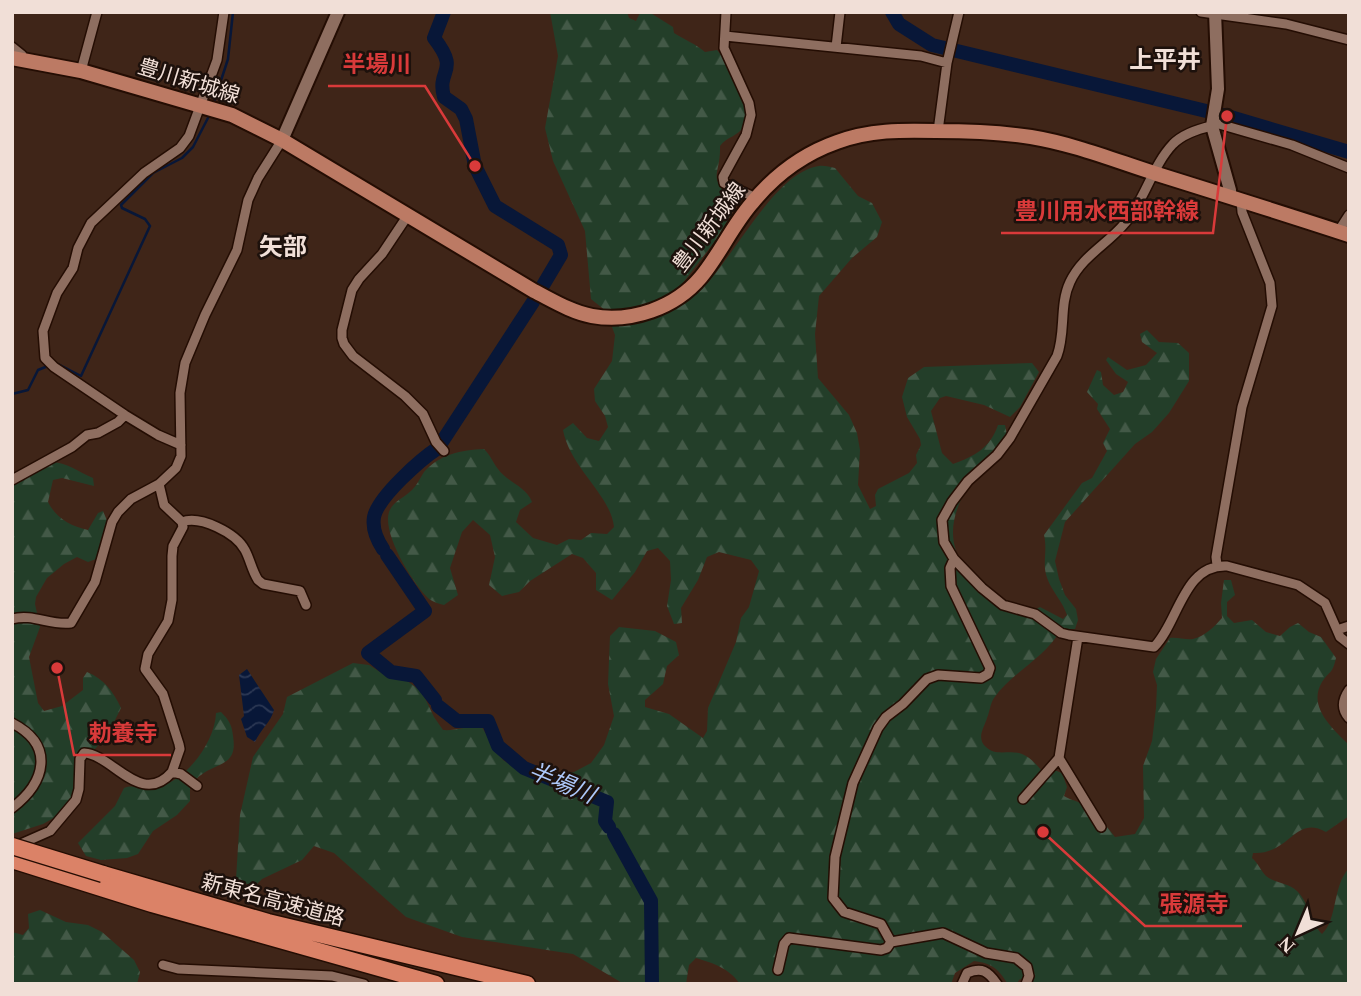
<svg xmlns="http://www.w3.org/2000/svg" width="1361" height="996" font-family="'Times New Roman','Noto Sans JP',serif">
<defs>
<pattern id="forest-firs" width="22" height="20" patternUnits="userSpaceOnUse" patternTransform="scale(1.75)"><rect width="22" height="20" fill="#233e29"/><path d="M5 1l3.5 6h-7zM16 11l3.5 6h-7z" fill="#435947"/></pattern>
<pattern id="water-waves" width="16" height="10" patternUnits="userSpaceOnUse" patternTransform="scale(1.75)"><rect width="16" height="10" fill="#081738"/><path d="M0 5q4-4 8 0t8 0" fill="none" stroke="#2c3854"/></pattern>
</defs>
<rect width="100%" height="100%" fill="#3f2518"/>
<path fill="url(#forest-firs)" d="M550,12H627L629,18L636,21L640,13L649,12L673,27L674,33C685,40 696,44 705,52L717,50C729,63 753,109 744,126C739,136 726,137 720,146C721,177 704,178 738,199L722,232L679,288L689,300C729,272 770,173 819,166C823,165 830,167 835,168L858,196L872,203L882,222L877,237L852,258L819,296L815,334L818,378L849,415L857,433L860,450L858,485L870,509L876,506L875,495L878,489L909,473L917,463L916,455L921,445L920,439L907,417L902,397L908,378L924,367L1032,363L1039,372L1020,407L1010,417L984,405L946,396L940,398L931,411L942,453L953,464C975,456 990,448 998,425H1005L1007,435C977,474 929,521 967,571C972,578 977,588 983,593C994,602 1013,608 1026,615L1040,607L1063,619L1067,615C1062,599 1047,587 1045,569C1044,557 1047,548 1044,535L1082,483L1092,478L1107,451L1103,443L1110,429L1097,409L1098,404L1087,392L1097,370L1101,372L1103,385L1114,395L1123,392L1128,382L1116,374L1106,360L1108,357L1127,370L1146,365L1157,353L1142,342L1140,334L1147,330L1159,342L1178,343L1189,353V381L1169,413L1152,432L1135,444L1065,522L1055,561L1059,579L1065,595L1076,609L1078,620L1075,629H1061C1047,657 1012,672 994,698C990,704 990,711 987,718C984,728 976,738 986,747C996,757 1010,749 1022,754C1031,757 1039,768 1046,775L1054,770L1062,773L1067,787L1064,796C1070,800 1075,800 1080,803C1095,809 1105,825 1115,837L1135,834L1144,818L1143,766L1152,741L1156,708L1157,685L1153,672L1156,659L1170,638C1177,637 1186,640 1193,639C1204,637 1215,626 1222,618L1221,603L1224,580H1231L1235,595L1227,602V616L1234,623L1252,620L1266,632L1280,636L1290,627L1298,623L1309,632L1321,637L1336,658C1332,675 1330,670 1322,682C1307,707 1333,729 1349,745V816L1326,832C1295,814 1290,855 1253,853L1252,858C1258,863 1261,871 1266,876C1274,883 1289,883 1297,891C1310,904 1310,922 1322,934C1338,919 1332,887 1349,868V984H1028L1020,979L1017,983H1007C998,968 991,963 974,961L955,973L951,984H740C729,968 713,963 696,958L689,965L686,984H624L573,954L462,937L406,917L334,853L314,846L302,860L262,879L254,887L236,879L240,815L253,757L283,714L287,697L353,663L369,665L388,677L406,680L422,692L434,717L443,730C456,731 468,726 481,726L503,760L525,774L542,780L574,772L591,763L604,745L614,716L608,684L610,636L619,627L655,631L676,642L679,655L667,666L663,684L645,700V707L669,714L703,738L707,731L708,708L736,642L741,618L749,607L759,571L751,560L719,552L707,557L698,580L681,608L682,623L674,624L667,606L671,580L670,561L658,548L647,551L635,572L612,600L596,590V573L583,558L572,554L530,581L519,592L502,596L489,585L495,557L490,535L473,520L462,532L450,568L458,595L444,605C439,604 433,602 429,599C413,584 382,534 389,512C393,501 404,498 412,490C417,485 420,478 424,472C440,454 461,450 484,449C491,456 492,461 498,469C507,482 526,486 532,502L520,510L516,522L533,538L557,545L569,539L581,540L591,533L607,534L614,527C611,495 570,468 563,430L573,423L587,438L599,441L608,427L605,416L595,401L594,389L612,361L615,335L606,311L591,299L585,231L553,161L545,128L558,56Z
M51,462C67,462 78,472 93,478L94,486L62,478L53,480L48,502C56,518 70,526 88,530L98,513L103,511L108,523L96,559L88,562L77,557L64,564L47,578L36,597L35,604L40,627L29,657L38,703L44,711L62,706L83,690V678L87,672C104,679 113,691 121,708L114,722L96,748L85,756L73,799L57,816L43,824L12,834V484Z
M221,712C229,720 232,725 233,736C238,766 218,762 201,775C197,777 193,784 190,788V801L177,815L153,831L138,854L127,858L101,860L86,856L78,843L115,806L124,788C135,784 141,790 151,789C183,785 215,744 216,713Z
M40,910L66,922L88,925L102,932L134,960L140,972L137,984H12V932L23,935L29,928L28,914Z"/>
<path fill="url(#water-waves)" d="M247,669L274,710C271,722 260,730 255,742L247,737L241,719L244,716L239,675Z"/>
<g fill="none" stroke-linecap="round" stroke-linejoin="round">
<path stroke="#081738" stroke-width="2.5" d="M213,105L228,59L233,12
M54,364L56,363L81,376L150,226L145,219L122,208L121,205L153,173L182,158L193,147L210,114
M12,394L28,390L38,370L48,366"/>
<path stroke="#081738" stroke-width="14" d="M444,12L434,38C461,73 436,68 444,97L461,109L466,119L475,166L495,206L558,245L561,255L542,287
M892,12L899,24L932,45L1227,116L1349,152
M383,549C377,540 372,529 374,517C378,497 421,459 438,448L533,302
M387,555L425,611L368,653L391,672L416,676L435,700
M438,706L457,721H488L498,746L524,768L607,802L605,821L609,827
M614,834L651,901L652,984"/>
<defs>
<path id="street" d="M726,12L724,48L749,103L751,115L746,135L723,177L724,183L756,198
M1201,12L1286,24L1349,40
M725,36L921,56L947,63
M12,47L22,55V59
M836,47L840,12
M81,71L97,12
M1212,122L1292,145L1349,168
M1212,126C1198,129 1183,134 1173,144C1152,166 1145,200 1125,223C1108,244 1082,256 1070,282C1059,305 1066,332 1057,356L1010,438L997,455L968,481L952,502L942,520L944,542L954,559L982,588L1003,605L1035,614L1061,633L1069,635L1154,647C1179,622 1183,564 1227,566L1298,585L1325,603L1337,630L1349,626
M938,131L947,63L959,12
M408,215L382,254L359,279L352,290L342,330V338L344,344L353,356L405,396L423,414L436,442L444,451
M1338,232L1349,215
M181,445L158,435L125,415L54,367L45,358L43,331L57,293L73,268L78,248L91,223L144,173L180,148L189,136L217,60L224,12
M12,480L72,447L87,435L98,433L118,422L125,415
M182,522C200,515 236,533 245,550C250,559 252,571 258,580L263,584L300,591L306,605
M1217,565L1216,557L1242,407L1272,306L1270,283L1242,212L1241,200
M12,619C33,613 50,626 71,623L95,582L112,522L118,512L131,499L159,484
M1337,630L1340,637L1349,644
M1078,637L1059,758L1101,827
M1349,690C1342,700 1341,709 1349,718
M12,723C55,745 46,782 12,808
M197,786L181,774L172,772L180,749L179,744L163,694L145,669L148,654L168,621L172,600V556L173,546L183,527L182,522L164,505L159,484L176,468L181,456L180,393L185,363L205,315L237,250L248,200L258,178L282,140
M1023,799L1059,758
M16,846L50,831L76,800L79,789L80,759L84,753C112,754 141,808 172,772
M891,942L881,924L844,912L833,898L835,857L853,783L878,728L886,717L903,704L927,679L938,675L981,678L988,674L990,668L951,586L950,568L954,559
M163,965L178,969L332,976L364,984
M778,970L784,944L789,938L881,950L887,948L891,942L943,933L986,953L1016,958L1027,967L1029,976L1026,984
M962,984L967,973C982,967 988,971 997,984"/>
<path id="secondary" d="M1215,12L1218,89L1212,126L1230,190V197
M282,140L338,12"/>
<path id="primary" d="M12,58L81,71L232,115L282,140L534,291C552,300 571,312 592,316C631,323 675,308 701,277C720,254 732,226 752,203C774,176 803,154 837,142C869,130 902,130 936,131C968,131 999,132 1031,137C1074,144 1116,161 1157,174C1221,194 1285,214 1349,235"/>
<path id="highway" d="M12,860L152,904L436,984
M103,874L268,922L527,984"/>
</defs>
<use href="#street" stroke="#240d03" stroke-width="12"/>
<use href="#secondary" stroke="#240d03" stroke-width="16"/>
<use href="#primary" stroke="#240d03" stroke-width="18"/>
<use href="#highway" stroke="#240d03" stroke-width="19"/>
<use href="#street" stroke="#8e6e60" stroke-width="9"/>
<use href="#secondary" stroke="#8e6e60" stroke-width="12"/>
<use href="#primary" stroke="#bc7a64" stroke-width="14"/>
<use href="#highway" stroke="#db8267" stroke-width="16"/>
<defs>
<path id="highway-bridge" d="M12,846L103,874"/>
</defs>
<use href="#highway-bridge" stroke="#240d03" stroke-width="19" stroke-linecap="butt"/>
<use href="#highway-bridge" stroke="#db8267" stroke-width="16"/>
</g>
<g text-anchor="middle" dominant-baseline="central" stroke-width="5" stroke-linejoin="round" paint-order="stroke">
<g font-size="21" fill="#f1dfd7" stroke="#1d110c">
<text transform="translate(189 81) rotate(17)">豊川新城線</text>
<text transform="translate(709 227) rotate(-53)">豊川新城線</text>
<text transform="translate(273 900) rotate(15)">新東名高速道路</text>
</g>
<g font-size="23" font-style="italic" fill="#adc8fa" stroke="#1d110c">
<text transform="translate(562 783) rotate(23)">半場川</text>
</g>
<g font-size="24" font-weight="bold" fill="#f1dfd7" stroke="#1d110c">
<text x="1165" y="60">上平井</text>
<text x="283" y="247">矢部</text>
</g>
</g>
<path fill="none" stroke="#d93a3a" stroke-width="2.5" d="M475 166L425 86H328M1227 116L1213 233H1001M57 668L74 755H171M1043 832L1145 926H1242"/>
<g fill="#d93a3a" stroke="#1d110c" stroke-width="2.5">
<circle cx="475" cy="166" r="7"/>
<circle cx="1227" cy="116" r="7"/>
<circle cx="57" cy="668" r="7"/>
<circle cx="1043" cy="832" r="7"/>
</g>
<g font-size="23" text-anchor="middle" font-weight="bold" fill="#d93a3a" stroke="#1d110c" stroke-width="5" stroke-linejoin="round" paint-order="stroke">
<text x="377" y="72">半場川</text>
<text x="1107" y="219">豊川用水西部幹線</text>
<text x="123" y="741">勅養寺</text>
<text x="1194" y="912">張源寺</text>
</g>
<rect width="1361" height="996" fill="none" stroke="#f1dfd7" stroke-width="28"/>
<g transform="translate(1298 933) rotate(224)" stroke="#1d110c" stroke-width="5" paint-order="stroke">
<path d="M0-5L12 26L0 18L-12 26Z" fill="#f1dfd7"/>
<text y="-10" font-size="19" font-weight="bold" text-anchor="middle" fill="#f1dfd7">N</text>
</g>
</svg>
